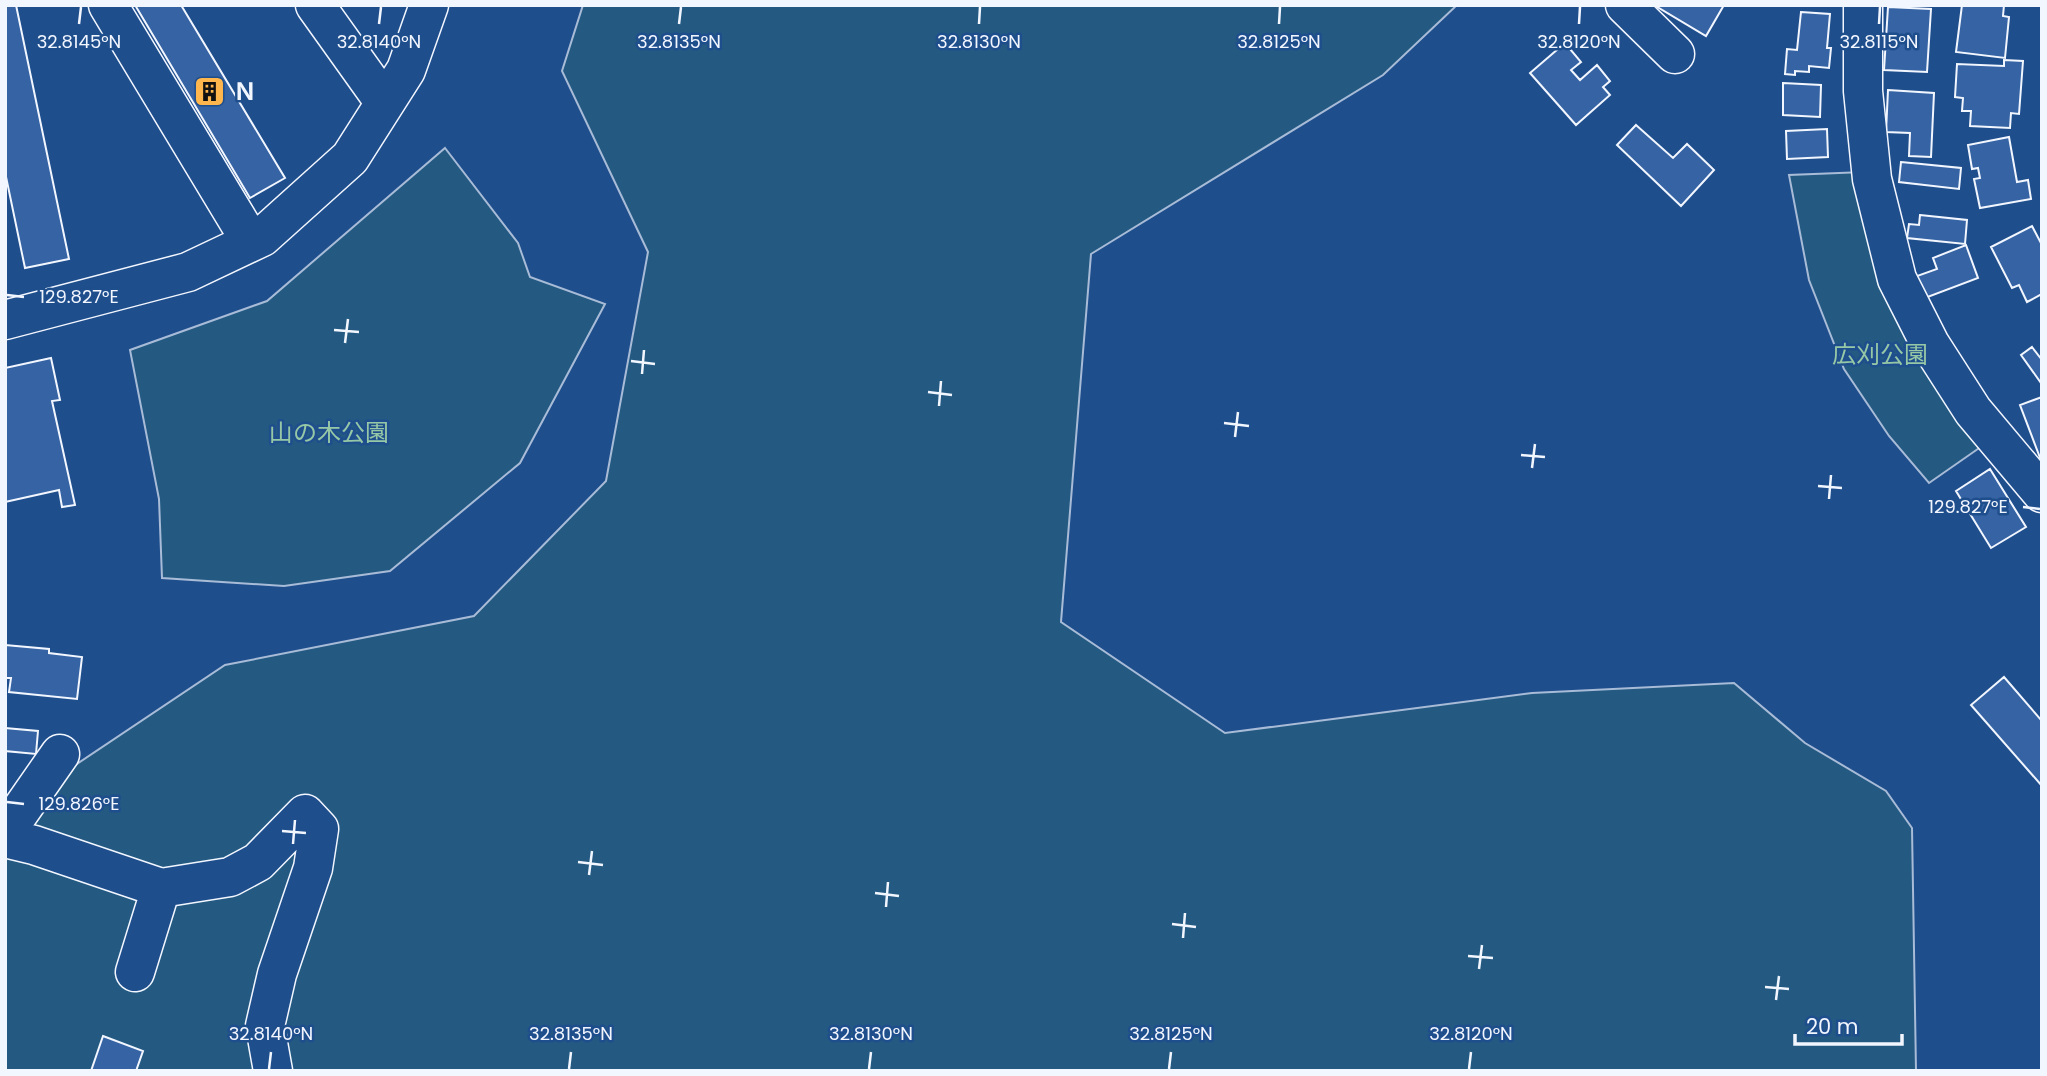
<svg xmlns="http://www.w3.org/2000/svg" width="2047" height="1076" font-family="Poppins,'Noto Sans JP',sans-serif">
<rect width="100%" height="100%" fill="#1f4e8c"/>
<path fill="#245a82" stroke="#a8bbd7" stroke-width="2" d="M583,5H1457L1383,75L1091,254L1061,622L1225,733L1532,693L1734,683L1805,743L1886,791L1912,828L1916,1071H5V812L225,665L474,616L606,481L648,252L562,71Z
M445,148L518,243L530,277L605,304L520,463L390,571L284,586L162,578L159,499L130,350L267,301Z
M1864,172L1985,444L1929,483L1889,436L1844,369L1809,280L1789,175Z"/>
<path fill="#3563a3" stroke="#f2f6ff" stroke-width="2" d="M5,5H16L69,259L25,268L5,172Z
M135,5H181L285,178L250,198Z
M1654,5H1724L1706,36Z
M1962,5H2004L2003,16L2009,17L2005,58L1956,52Z
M1888,7L1931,9L1927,72L1884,70Z
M1801,12L1830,14L1827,48H1831L1829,68L1809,66V72L1795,71V75L1785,74L1787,49L1797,50Z
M1565,43L1581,62L1571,70L1580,80L1597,65L1610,81L1603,87L1610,95L1576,125L1530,73Z
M2004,60L2023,61L2019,114L2011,113L2010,128L1970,126L1971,111H1962L1963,98L1955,97L1957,64L2004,66Z
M1783,83L1821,85L1820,117L1783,115Z
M1888,90L1934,93L1931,157L1909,156L1910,133L1886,132Z
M1636,125L1673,158L1687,144L1714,170L1681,206L1617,145Z
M1827,129L1828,157L1787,159L1786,131Z
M2009,137L2017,182L2028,180L2031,199L1980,208L1974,179L1980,178L1978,168L1972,169L1968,145Z
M1901,162L1961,168L1959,189L1899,182Z
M1920,215L1967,220L1965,244L1907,238L1909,224L1919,225Z
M2032,226L2042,245V294L2027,302L2019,285L2012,288L1991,247Z
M1966,245L1978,278L1925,298L1917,276L1937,269L1933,258Z
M2032,347L2042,360L2041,383L2021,355Z
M51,358L60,400L52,401L75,505L62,507L59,490L5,502V368Z
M2042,397V463L2020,405Z
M1990,469L2026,527L1991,548L1956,491Z
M5,645L49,649V653L82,657L77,699L9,692L11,678H5Z
M2004,677L2042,721V786L1971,705Z
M5,728L38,731L36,754L5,751Z
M103,1036L143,1051L136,1071H91Z"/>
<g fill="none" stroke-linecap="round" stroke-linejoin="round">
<defs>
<path id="minor" d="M108,5L251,242
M315,5L385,103
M1625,5L1675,54
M1863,5V91L1872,179L1897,279L1930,344L1973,411L2042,493
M5,320L188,272L262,237L350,158L406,70L429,5
M5,833L60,754
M5,838L34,845L161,888L135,972
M161,888L230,877L258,862L305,814L319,829L313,868L277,974L265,1026L273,1071"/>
</defs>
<use href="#minor" stroke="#f2f6ff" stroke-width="41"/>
<use href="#minor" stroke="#1f4e8c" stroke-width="38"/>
</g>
<path fill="none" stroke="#f2f6ff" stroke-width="2.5" d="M79,24L81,7M379,24L381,7M679,24L681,7M979,24L980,7M1279,24L1280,7M1579,24L1580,7M1879,24L1880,7M7,295L24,297M334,330L359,332M345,343L348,319M631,361L655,364M642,374L644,350M928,392L952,395M939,406L941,381M1224,423L1249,426M1235,437L1238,412M1521,455L1545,457M1532,468L1535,444M1818,486L1842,488M1829,499L1831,475M2023,507L2040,509M7,802L24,804M282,831L306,833M293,844L295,820M578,862L603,865M589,875L592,851M875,893L899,896M886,907L888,882M1172,924L1196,927M1183,938L1185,913M1468,956L1493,958M1479,969L1482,945M1765,987L1789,989M1776,1000L1779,976M269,1069L271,1052M569,1069L571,1052M869,1069L871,1052M1169,1069L1171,1052M1469,1069L1471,1052"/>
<defs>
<symbol id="building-square" viewBox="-11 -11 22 22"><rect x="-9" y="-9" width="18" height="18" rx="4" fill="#ffb74d" stroke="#1f4e8c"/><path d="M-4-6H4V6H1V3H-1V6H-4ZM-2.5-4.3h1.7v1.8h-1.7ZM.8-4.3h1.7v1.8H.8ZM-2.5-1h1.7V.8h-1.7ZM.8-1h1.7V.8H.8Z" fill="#111"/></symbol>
</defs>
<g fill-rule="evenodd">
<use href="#building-square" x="192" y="74" width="35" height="35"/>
</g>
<g text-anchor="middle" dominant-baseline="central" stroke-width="5" stroke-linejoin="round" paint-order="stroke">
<g font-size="24" font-weight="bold" fill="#f2f6ff" stroke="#1f4e8c" text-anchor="start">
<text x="233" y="91">Ｎ</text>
</g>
<g font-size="24" fill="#97c8a6" stroke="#1f4e8c">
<text x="1880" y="354">広刈公園</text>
<text x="329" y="432">山の木公園</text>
</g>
</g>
<g font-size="18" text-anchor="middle" fill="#f2f6ff" stroke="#1f4e8c" stroke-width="5" stroke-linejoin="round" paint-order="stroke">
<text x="79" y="48">32.8145°N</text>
<text x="379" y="48">32.8140°N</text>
<text x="679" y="48">32.8135°N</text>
<text x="979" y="48">32.8130°N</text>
<text x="1279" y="48">32.8125°N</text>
<text x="1579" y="48">32.8120°N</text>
<text x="1879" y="48">32.8115°N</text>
<text x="79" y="303">129.827°E</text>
<text x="1968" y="513">129.827°E</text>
<text x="79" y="810">129.826°E</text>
<text x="271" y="1040">32.8140°N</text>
<text x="571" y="1040">32.8135°N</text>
<text x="871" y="1040">32.8130°N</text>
<text x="1171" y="1040">32.8125°N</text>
<text x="1471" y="1040">32.8120°N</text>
</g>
<rect width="2047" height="1076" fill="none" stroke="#f2f6ff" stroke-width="14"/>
<path d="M1795 1034v10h107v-10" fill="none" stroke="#f2f6ff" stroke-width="3.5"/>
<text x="1806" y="1034" font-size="21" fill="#f2f6ff" stroke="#1f4e8c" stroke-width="5" paint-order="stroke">20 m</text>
</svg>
